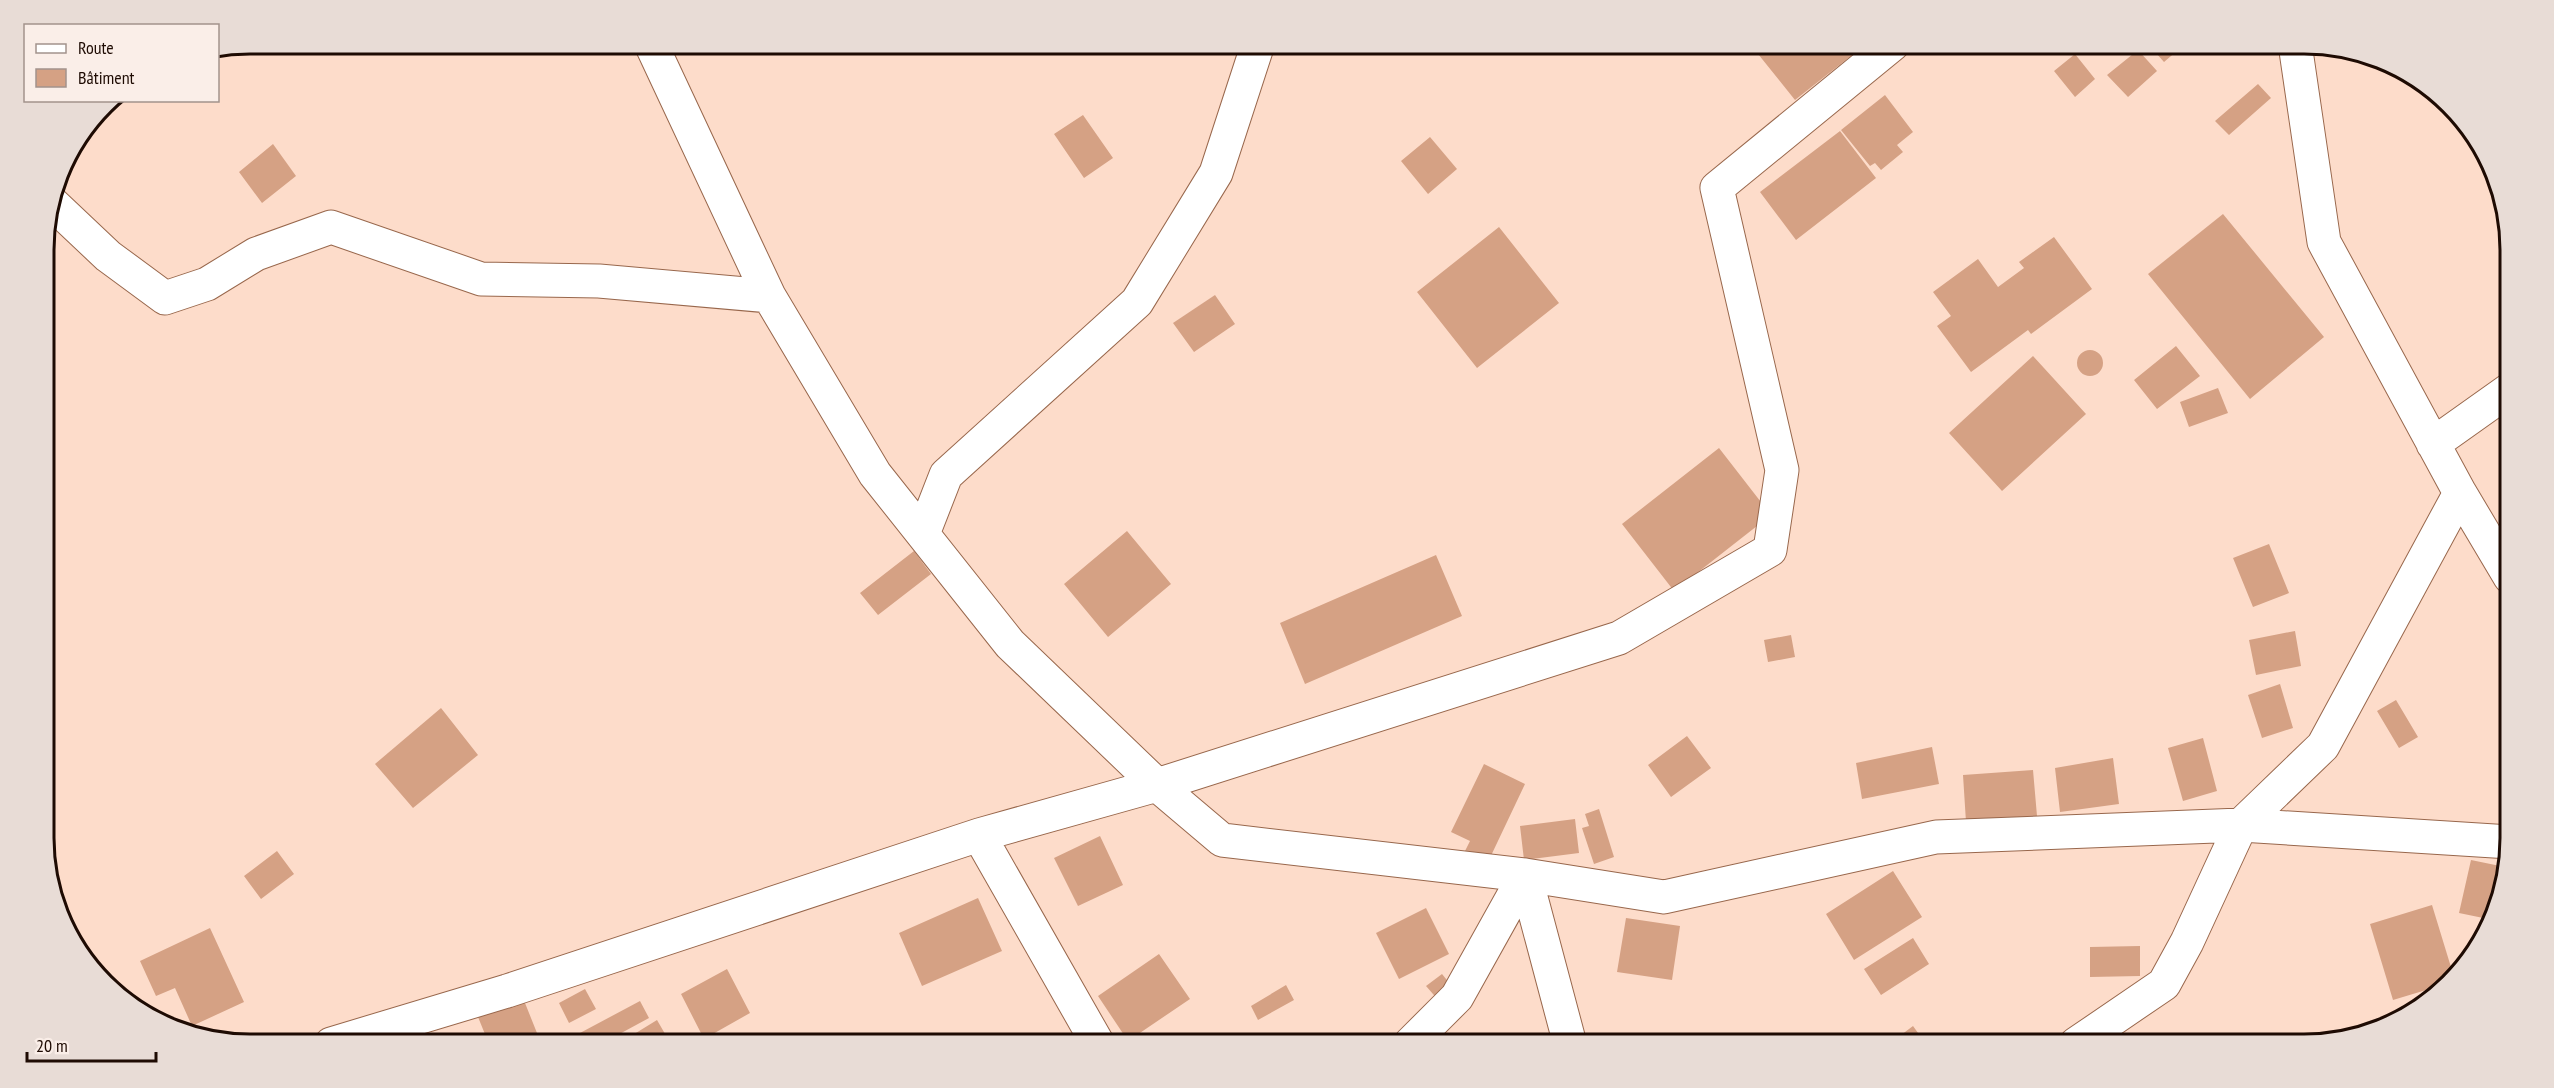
<svg xmlns="http://www.w3.org/2000/svg" width="2554" height="1088" font-family="'PT Sans Narrow',sans-serif">
<rect width="100%" height="100%" fill="#fddcca"/>
<path fill="#d5a184" d="M1750,44H1866L1795,100Z
M2148,44H2185L2164,62Z
M2138,50L2157,71L2128,97L2107,75Z
M2075,54L2095,79L2075,97L2054,71Z
M2258,84L2271,98L2229,135L2215,121Z
M1885,95L1913,132L1897,145L1903,152L1881,170L1875,163L1870,166L1841,130Z
M1083,115L1113,158L1084,178L1054,134Z
M1840,131L1876,178L1796,240L1760,192Z
M1430,137L1457,169L1428,194L1401,161Z
M273,144L296,176L262,203L239,172Z
M2223,214L2324,337L2250,399L2148,274Z
M1499,227L1559,303L1477,368L1417,292Z
M2054,237L2092,289L2031,334L2028,330L1971,372L1937,326L1951,316L1933,292L1978,259L1998,287L2024,268L2019,262Z
M1215,295L1235,324L1194,352L1173,323Z
M2176,346L2200,376L2157,409L2134,380Z
M2077 363a13 13 0 1 1 26 0a13 13 0 1 1-26 0Z
M2033,356L2086,414L2002,491L1949,433Z
M2218,388L2228,413L2189,427L2180,402Z
M1719,448L1771,515L1674,591L1622,524Z
M1127,531L1171,584L1108,637L1064,584Z
M2269,544L2289,593L2253,607L2233,558Z
M914,551L931,574L878,615L860,593Z
M1436,555L1462,616L1305,684L1280,623Z
M2295,631L2301,666L2256,675L2249,640Z
M1791,635L1795,657L1768,662L1764,640Z
M2280,684L2293,728L2262,738L2248,695Z
M2396,700L2418,737L2399,748L2377,711Z
M441,708L478,755L413,808L375,764Z
M1687,736L1711,768L1671,797L1648,765Z
M2203,738L2217,791L2183,801L2168,748Z
M1932,747L1939,784L1862,799L1856,763Z
M2113,758L2119,804L2060,812L2055,768Z
M1484,764L1525,784L1488,862L1465,851L1470,841L1451,832Z
M2033,770L2037,816L1966,822L1963,775Z
M1599,809L1614,857L1594,864L1582,828L1589,826L1585,814Z
M1575,819L1579,853L1524,860L1520,826Z
M1100,836L1123,885L1078,906L1054,858Z
M277,851L294,874L261,899L244,876Z
M2471,860L2505,867L2493,920L2459,913Z
M1893,871L1922,917L1854,960L1826,914Z
M978,898L1002,951L922,986L899,933Z
M2432,905L2454,977L2446,984L2393,1000L2370,924Z
M1426,908L1449,954L1399,979L1376,933Z
M1626,918L1680,926L1672,980L1617,972Z
M210,928L244,1002L192,1026L175,988L156,996L140,961Z
M1913,938L1929,964L1881,995L1864,969Z
M2140,946V976L2090,977V947Z
M1159,954L1190,999L1128,1041L1098,996Z
M727,969L750,1013L704,1039L681,994Z
M1442,974L1455,990L1440,1002L1426,986Z
M1286,985L1294,1000L1258,1020L1251,1006Z
M585,989L596,1009L569,1023L559,1003Z
M523,998L539,1038L523,1044H489L478,1017Z
M640,1001L649,1018L601,1044H587L580,1033Z
M657,1020L668,1039L658,1044H618Z
M1913,1026L1926,1044H1889Z"/>
<g fill="none" stroke-linecap="round" stroke-linejoin="round">
<defs>
<path id="minor" d="M651,44L769,296L875,474L1010,644L1157,785L1222,840L1525,875L1664,897L1936,837L2241,825L2510,842
M53,204L108,256L165,298L207,284L256,254L331,227L481,279L599,281L769,296
M2433,444L2509,390
M2460,493L2510,577
M923,534L946,475L1137,302L1216,173L1258,44
M979,835L1098,1044
M1525,875L1570,1044
M331,1044L507,991L979,835L1157,785L1619,638L1770,550L1782,470L1717,188L1893,44
M1410,1044L1457,997L1525,875
M2076,1044L2164,984L2187,942L2241,825L2323,746L2460,493L2324,242L2295,44"/>
</defs>
<use href="#minor" stroke="#98674c" stroke-width="35"/>
<use href="#minor" stroke="#fff" stroke-width="33"/>
</g>
<path d="M0 0H2554V1088H0ZM250 54H2304A196 196 0 0 1 2500 250V838A196 196 0 0 1 2304 1034H250A196 196 0 0 1 54 838V250A196 196 0 0 1 250 54Z" fill="#e8dcd6" fill-rule="evenodd"/>
<path fill="none" stroke="#1e0b03" stroke-width="3" d="M250 54H2304A196 196 0 0 1 2500 250V838A196 196 0 0 1 2304 1034H250A196 196 0 0 1 54 838V250A196 196 0 0 1 250 54Z"/>
<rect x="24" y="24" width="195" height="78" fill="#faeee8" stroke="#a2938c" stroke-width="1.5"/>
<rect x="36" y="44" width="30" height="9" fill="#ffffff" stroke="#a2938c" stroke-width="1.5"/>
<text x="78" y="54" font-size="18" fill="#1e0b03">Route</text>
<rect x="36" y="69" width="30" height="18" fill="#d5a184" stroke="#a2938c" stroke-width="1.5"/>
<text x="78" y="84" font-size="18" fill="#1e0b03">Bâtiment</text>
<path d="M27 1052v9h129v-9" fill="none" stroke="#1e0b03" stroke-width="3"/>
<text x="36" y="1052" font-size="18" fill="#1e0b03" stroke="#faeee8" stroke-width="4.5" paint-order="stroke">20 m</text>
</svg>
